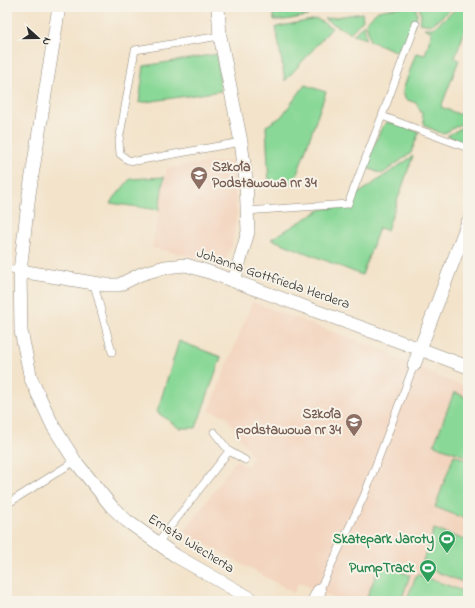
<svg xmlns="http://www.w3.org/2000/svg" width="475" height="608" font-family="'Indie Flower',sans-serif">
<rect width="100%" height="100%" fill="#f7f3e8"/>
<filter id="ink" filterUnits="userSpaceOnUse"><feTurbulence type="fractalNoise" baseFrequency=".025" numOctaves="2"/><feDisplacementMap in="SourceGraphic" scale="8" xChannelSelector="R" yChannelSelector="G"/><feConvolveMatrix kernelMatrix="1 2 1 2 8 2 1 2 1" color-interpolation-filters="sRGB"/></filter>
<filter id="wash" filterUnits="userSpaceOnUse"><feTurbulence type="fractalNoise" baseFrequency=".012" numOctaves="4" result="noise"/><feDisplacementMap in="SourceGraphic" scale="16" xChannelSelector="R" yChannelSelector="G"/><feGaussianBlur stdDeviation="0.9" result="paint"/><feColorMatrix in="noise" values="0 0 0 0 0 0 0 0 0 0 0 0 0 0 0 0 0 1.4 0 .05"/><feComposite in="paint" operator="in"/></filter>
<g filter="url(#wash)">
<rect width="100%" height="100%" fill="#f3e3ca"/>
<path fill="#f3d4be" d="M232,160L237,213L232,245L224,263L152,248L167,168Z
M252,302L393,354V357L419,367L427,372L468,388V601H339L299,582L294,593L184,532L236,460L246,467L253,458L226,416L209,411Z"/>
<path fill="#89d897" stroke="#5a8261" d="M272,7H291L308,16L285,20H274Z
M399,7H416L417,15L403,54L370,41L366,22L378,11Z
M419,7H454L431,25L419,23L421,16Z
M458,7H468V22L455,58L459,60L441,107L461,115L466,102L468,103V120L443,134L425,126L422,114L416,103L405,99L403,90L416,53L425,55L432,32L424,28H433Z
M362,13L363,20L350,33L324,19Z
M317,19L332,28L285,81L276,27Z
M364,24L366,39L353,35Z
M217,54L221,91L139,103L144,66Z
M305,85L326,92L294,183L269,185L266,126L281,117Z
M388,122L419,132L411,153L382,174L365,167L382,127L385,124Z
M468,124V144L447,136Z
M413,156L387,230L379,228L362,275L271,239L322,209L351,206L355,196Z
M164,177L159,210L110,203L130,179Z
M179,341L221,357L196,428H179L157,412Z
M454,392L468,398V457L434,445Z
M454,455L468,460V520L435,507Z
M434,529L468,541V584L421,566Z
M380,564L410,575L401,601L366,600Z
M417,574L468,593V601H406Z"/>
</g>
<g filter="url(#ink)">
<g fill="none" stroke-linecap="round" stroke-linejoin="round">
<defs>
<path id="service" d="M220,36L135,50L119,141L120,154L128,160L136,161L241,142
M382,116L416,24
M247,211L348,204L382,116L468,148
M7,268L20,271
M94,284L112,352
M214,432L229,451
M7,504L75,461
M157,544L229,451L245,460
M319,591L364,496L414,365"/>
<path id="minor" d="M59,7L29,194L20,271L21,331L31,379L53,426L75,461L112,507L127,521L176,556L255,601
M218,7L220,36L241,142L246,180L248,232L234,281
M468,222L420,349L468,367
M20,271L106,285H119L141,274L165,267L186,265L209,272L420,349L414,365
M314,601L319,591"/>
</defs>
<use href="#service" stroke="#8f877a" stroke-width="8"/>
<use href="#minor" stroke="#8f877a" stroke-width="14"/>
<use href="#service" stroke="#fff" stroke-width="7"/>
<use href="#minor" stroke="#fff" stroke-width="13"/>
</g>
</g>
<defs>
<symbol id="school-pin" viewBox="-11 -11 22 30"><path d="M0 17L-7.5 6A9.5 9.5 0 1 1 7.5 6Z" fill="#8d6e63" stroke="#f7f3e8"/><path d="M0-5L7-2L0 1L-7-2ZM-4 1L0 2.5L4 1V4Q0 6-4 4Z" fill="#fff"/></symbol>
<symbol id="stadium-pin" viewBox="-11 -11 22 30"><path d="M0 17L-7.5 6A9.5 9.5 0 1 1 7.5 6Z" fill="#2e9e5b" stroke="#f7f3e8"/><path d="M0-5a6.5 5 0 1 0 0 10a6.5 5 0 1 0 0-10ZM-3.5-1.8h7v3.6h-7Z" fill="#fff"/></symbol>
</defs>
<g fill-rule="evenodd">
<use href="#school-pin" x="189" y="165" width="20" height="27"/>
<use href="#school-pin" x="344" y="412" width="20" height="27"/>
<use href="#stadium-pin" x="437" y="529" width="20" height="27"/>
<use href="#stadium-pin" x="418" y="558" width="20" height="27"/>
</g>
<g text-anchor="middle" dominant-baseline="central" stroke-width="4" stroke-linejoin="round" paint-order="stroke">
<g font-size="14" font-weight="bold" fill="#785e54" stroke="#f7f3e8" text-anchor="start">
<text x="212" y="167">Szkoła<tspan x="212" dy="16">Podstawowa nr 34</tspan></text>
<text x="341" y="414" text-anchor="end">Szkoła<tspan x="341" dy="16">podstawowa nr 34</tspan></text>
</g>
<g font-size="14" fill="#2b2b2b" stroke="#f7f3e8">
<text transform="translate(273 279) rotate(19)">Johanna Gottfrieda Herdera</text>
<text transform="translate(191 544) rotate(32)">Ernsta Wiecherta</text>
</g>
<g font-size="14" font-weight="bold" fill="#27864d" stroke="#f7f3e8" text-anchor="end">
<text x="434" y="539">Skatepark Jaroty</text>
<text x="415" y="568">PumpTrack</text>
</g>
</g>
<rect width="475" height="608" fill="none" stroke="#f7f3e8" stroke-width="24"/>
<g transform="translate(38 38) rotate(111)" stroke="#f7f3e8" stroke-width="3" paint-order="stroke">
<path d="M0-3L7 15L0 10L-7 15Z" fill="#2b2b2b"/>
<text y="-6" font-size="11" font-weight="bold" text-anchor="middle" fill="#2b2b2b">N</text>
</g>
</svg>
